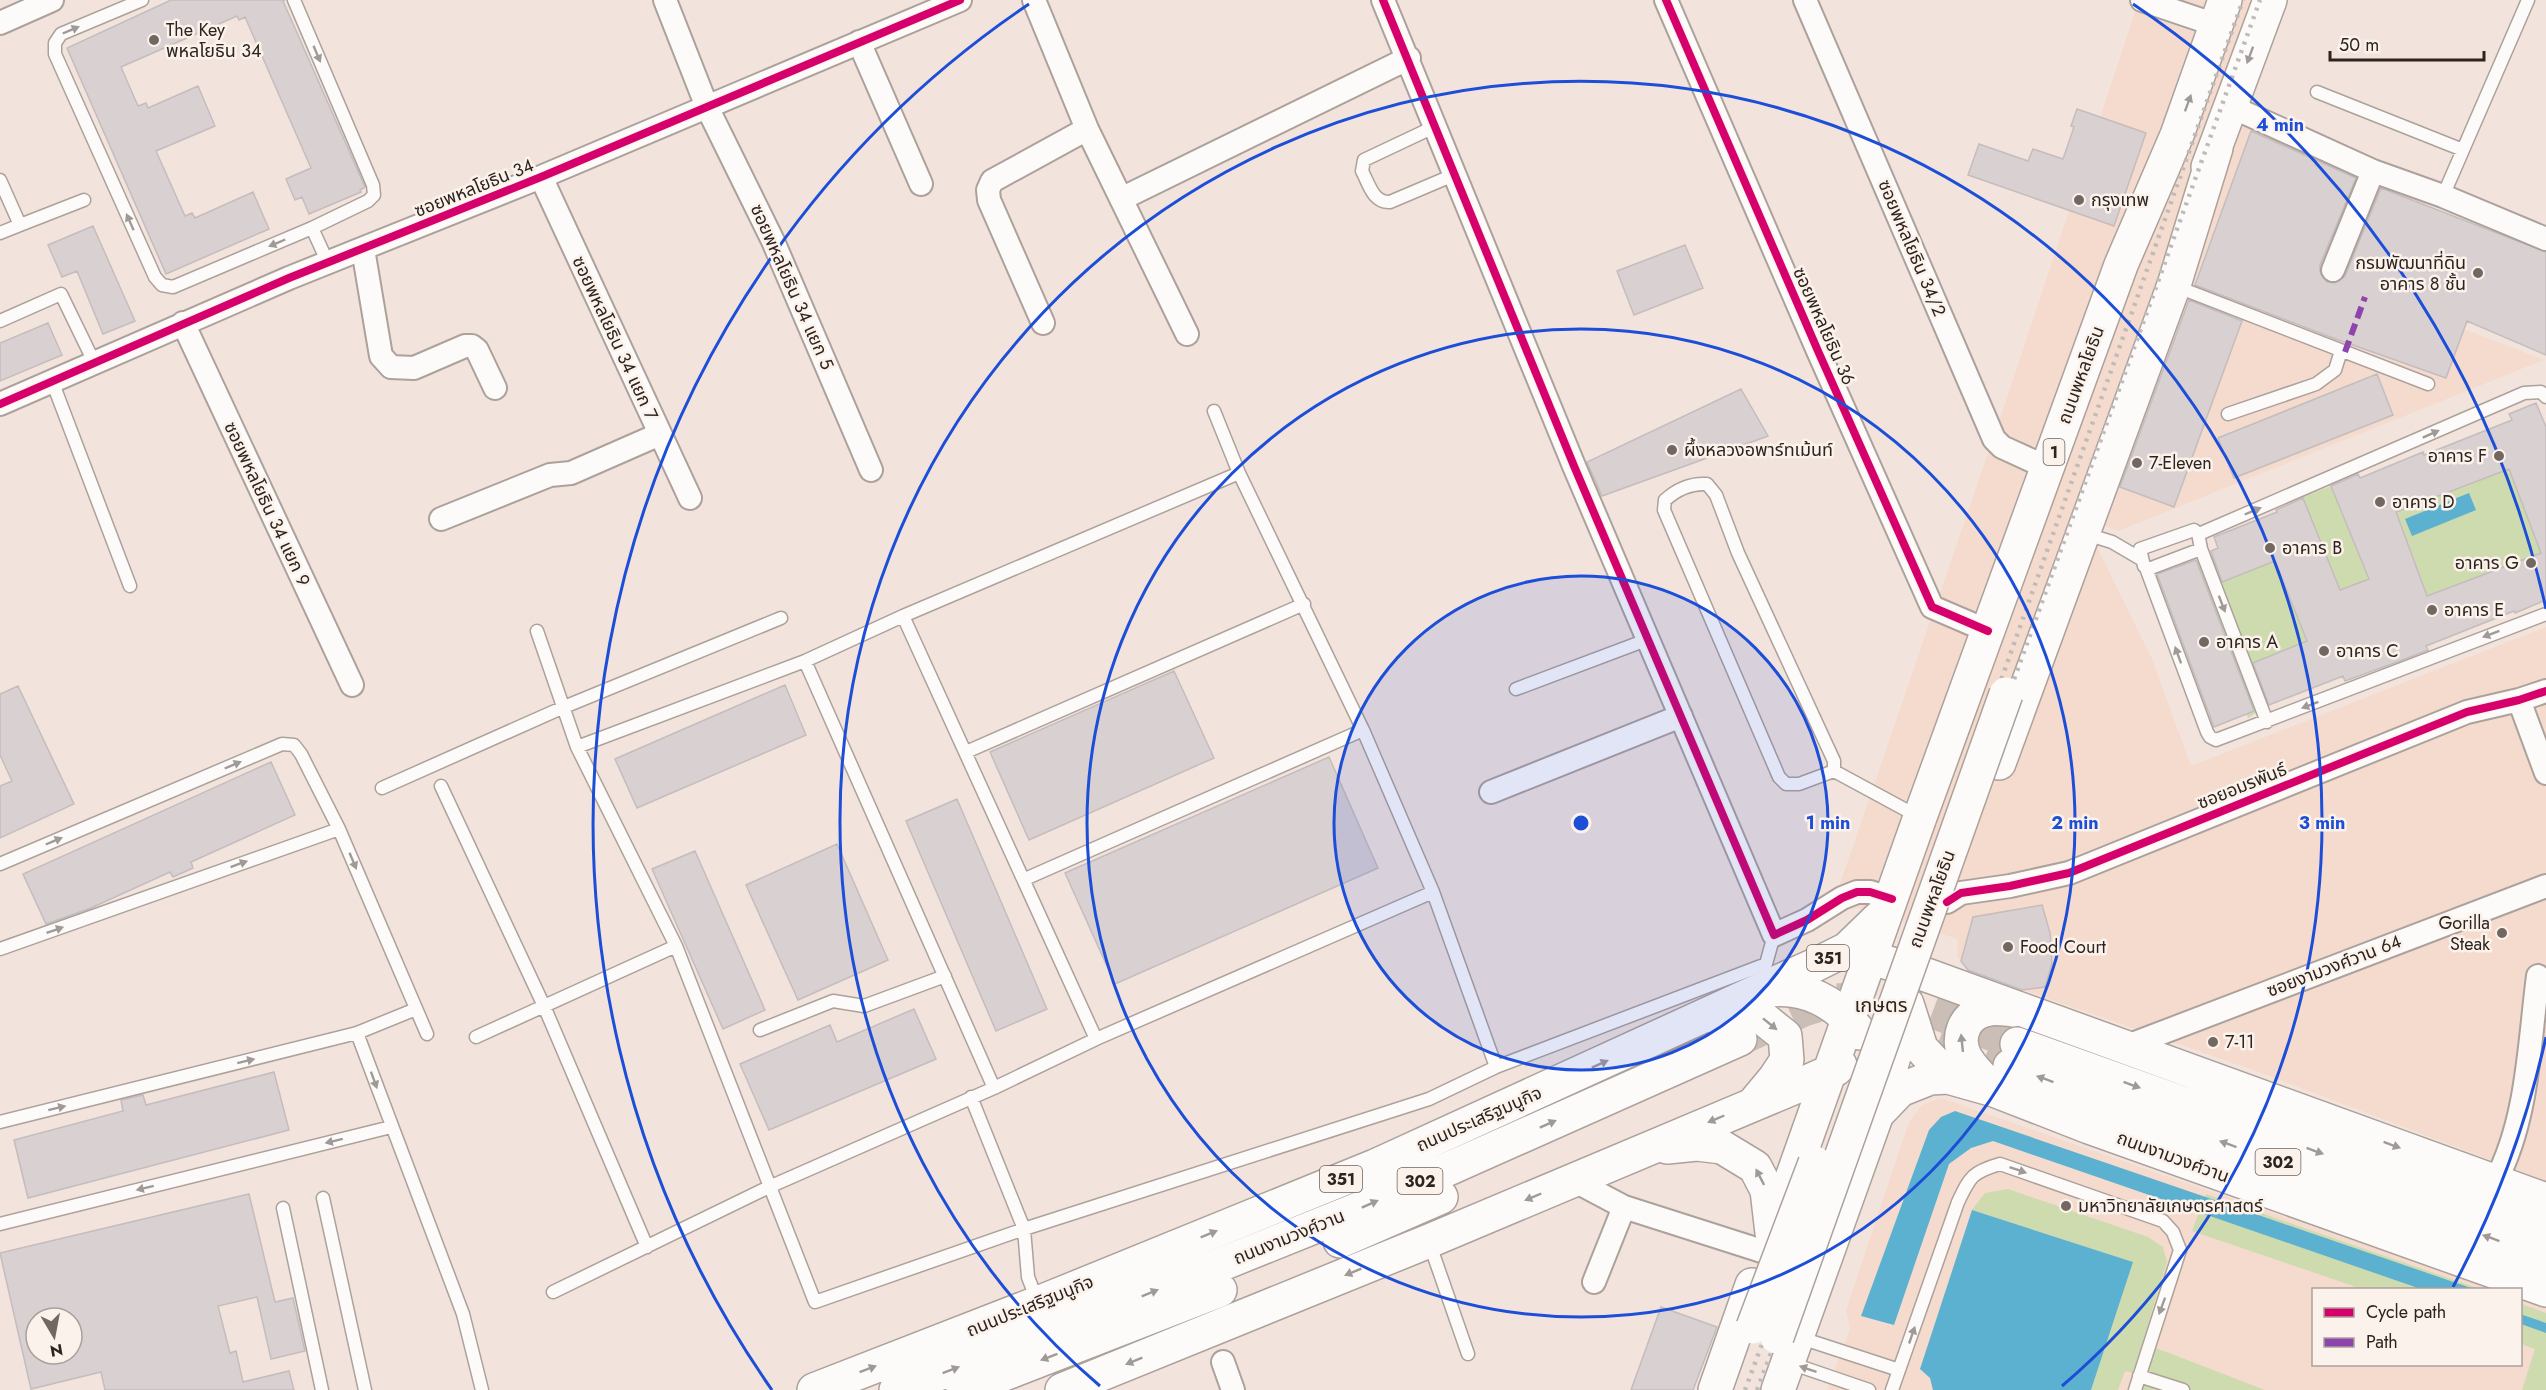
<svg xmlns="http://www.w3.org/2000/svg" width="2546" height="1390" font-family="Jost,'Noto Sans Thai',sans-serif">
<rect width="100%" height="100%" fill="#f2e4dc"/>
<path fill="#f4dbce" d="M2139,0H2282L2246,98L2247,120L2426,204L2390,300L2544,360L2118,531L2104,526L2098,549L2152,659L2191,766L2546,627V1181L2261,1073L1975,973L1957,957L1958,939L1834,901L2009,392Z
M1941,1098L2492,1289L2314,1290V1364H2520L2521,1299L2546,1308V1390H1827L1850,1329L1846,1310L1909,1122L1922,1105Z"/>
<path fill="#cddbae" d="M2513,463L2546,557L2285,694L2248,718L2185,565L2269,535L2324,569L2300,498L2339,483Z
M2008,1189L2148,1237L2163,1247L2167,1262L2133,1373L2125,1371L2118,1390H2091L2133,1262L1972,1210L1985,1193Z
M2206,1194L2480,1289H2362L2192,1231Z
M2521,1304L2546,1313V1390H2522L2535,1349L2521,1344Z
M2156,1348L2265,1390H2142Z"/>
<path fill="#5bb1cf" d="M2469,493L2476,510L2412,536L2405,519Z
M1955,1111L2471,1288L2473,1289H2421L1993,1141L1971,1148L1949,1164L1894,1325L1861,1316L1929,1130L1941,1117Z
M1972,1210L2133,1262L2091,1390H1933L1930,1378L1920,1369Z
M2520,1314L2546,1323V1333L2521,1324Z"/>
<path fill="#d8d0d1" stroke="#c5bcbd" stroke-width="1.5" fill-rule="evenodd" d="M171,0H285L283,1L365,187L360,190L361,192L309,214L302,197L295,200L286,179L311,168L245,17L239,20L237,16L121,67L138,106L146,103L148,108L198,86L215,126L156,151L185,216L192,213L195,218L253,192L269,229L166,274L67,48Z
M2077,109L2146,133L2114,226L1968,175L1979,144L2028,161L2033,149L2063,159L2074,127L2071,126Z
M2251,131L2356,178L2320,265V272L2327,282L2335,283L2345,276L2381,188L2546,252V355L2467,321L2446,378L2333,338L2195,285Z
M93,226L135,321L103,334L77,271L62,277L48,245Z
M1685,245L1703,288L1634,315L1617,271Z
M2189,300L2242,321L2174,507L2120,487Z
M48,323L62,355L0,381V343Z
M2377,374L2393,415L2234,478L2218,438Z
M1741,389L1768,436L1602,496L1587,462Z
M2536,403L2546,427V600L2515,613L2514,611L2426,646L2428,650L2400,661L2345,681L2343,676L2269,705L2253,663L2307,641L2275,561L2222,582L2211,551L2218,548L2214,537L2277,512L2276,510L2303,498L2340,590L2369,579L2331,486L2358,474L2360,478L2423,452L2424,455L2512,420L2509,414ZM2509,469L2541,553L2427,596L2396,512Z
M2196,560L2254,711L2214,727L2157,574Z
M1174,671L1214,758L1029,840L990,752Z
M785,685L806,735L637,808L615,759Z
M18,686L74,804L0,838V786L12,781L0,755V694Z
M1329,757L1378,868L1115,984L1065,873Z
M271,762L295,815L191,862L193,868L173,877L170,872L91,908L46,924L23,874Z
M957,799L1047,1009L996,1031L906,821Z
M837,844L888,960L798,1000L746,885Z
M695,851L765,1010L723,1029L652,869Z
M2042,905L2050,933L2052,963L2045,987L2022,990L1968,970L1961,961L1973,917Z
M914,1009L936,1059L769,1130L740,1064L830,1025L837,1042Z
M274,1072L289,1130L28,1198L14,1140L123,1111L121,1100L143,1095L146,1105Z
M249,1194L275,1302L293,1298L305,1351L271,1359L257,1297L218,1306L230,1353L236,1351L243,1382L289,1371L294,1390H105L101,1372L31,1389L0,1253ZM36,1318H72V1354H36Z
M1661,1307L1717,1327L1693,1390H1631Z"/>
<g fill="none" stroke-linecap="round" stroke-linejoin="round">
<path stroke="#cbbeb6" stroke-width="33" stroke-dasharray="33 16" stroke-linecap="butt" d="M1893,1024L2010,1066
M1747,1036L1804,1010L1836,1000L1888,995L2017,1044"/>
<defs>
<path id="lane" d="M142,0L61,34L55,43V54L155,277L162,285L173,287L312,228L368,201L374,195L373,185L294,0
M2317,92L2463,150
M1436,126L1364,160L1362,171C1369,184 1373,203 1390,202L1456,174
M0,180L20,225L0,233
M2443,196L2528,0
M20,225L84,200
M312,228L328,263
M2175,286L2428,384
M0,321L61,294L94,362
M52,381L130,586
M1214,411L1239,473L1363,730L1433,892L1496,1067
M2228,414L2316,384L2335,370L2341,351
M1239,473L903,616L805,661L577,747L676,946L815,1302L1024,1229L1429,1099L1496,1067L1766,964L1774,935
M2194,530L2198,533L2201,549L2151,568L2144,566L2140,549Z
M2086,534L2112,542L2141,559
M2199,534L2524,393L2541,392L2546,397
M2201,549L2267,722
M2146,568L2207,732L2210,737L2216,740L2546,614
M903,616L1096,1039
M537,631L577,747
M805,661L994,1088
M1516,689L1649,639
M966,752L1304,604
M1834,771V761L1738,553L1716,495L1707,484C1691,483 1677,489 1665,500L1664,510L1779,777L1786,784H1799L1834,771L1919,817
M441,786L544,1006L647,1247
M382,788L564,707L781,618
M0,864L282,744L294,745L301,754L339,829L427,1034
M1025,879L1363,730
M0,949L339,829
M760,1030L833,1001L864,1006L945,976
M357,1033L463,1314L482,1390
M476,1037L676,946
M971,1097L1024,1229L1028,1277L1038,1303
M0,1122L357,1033L416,1009
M323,1198L365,1390
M283,1208L322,1390
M0,1224L391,1127
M1429,1242L1468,1354
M553,1292L769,1187L994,1088L1096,1039L1433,892
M1798,1337L1899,1370
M1790,1363L1869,1390
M2139,1376L2183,1390
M1892,1390L1958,1202C1970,1177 1972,1172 2000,1164L2163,1221L2173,1232L2180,1250L2135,1390"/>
<path id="street" d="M665,0L707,107L773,241L871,470
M1034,0L1087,129L1187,334
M1383,0L1574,466L1774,935L1807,920L1842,898L1857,892H1870L1892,899
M1666,0L1818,351L1932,607L1988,631
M1805,0L1994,439L2002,447L2048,468
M2142,0L2216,25
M0,23L52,0
M859,42L921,184
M2232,107L2373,171L2443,196L2546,239
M541,177L690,498
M1121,199L1409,58
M363,249L381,356L391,367L414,368L465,346H472L477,350L495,388
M2333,270L2373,171
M183,323L352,685
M1043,323L989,200L988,190L992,181L1087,129
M0,404L289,278L541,177L960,0
M441,519L550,475L571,473L660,434
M2519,700L2546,773
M1491,792L1681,716
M1947,902L1961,893L2010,886L2069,873L2467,712L2519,700L2546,691
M2122,1048L2546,886
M1573,1180L1624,1207L1765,1252
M2495,1182C2528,1120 2529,1045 2538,976
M1594,1282L1624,1207
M1223,1362L1233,1390"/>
<path id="primary" d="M2208,167L2270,0
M1999,763L2174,285L2216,148
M1869,957L1921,973L2546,1200
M1765,991C1803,984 1837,1002 1860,1033
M1907,1004L1921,1048L1948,1077
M1715,1017L1744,1011L1760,1016L1785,1036L1787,1060L1775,1078L1755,1102
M2017,1044L2546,1233
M2010,1066L2546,1258
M1994,1090C1984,1080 1973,1070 1966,1058C1955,1039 1964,1015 1985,1010C1994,1007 2004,1009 2013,1010
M1877,1114L1900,1090L1930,1078L1948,1077L1994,1090L2089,1127L2546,1290
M1667,1147L1697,1144L1722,1147L1755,1167L1767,1190L1772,1233
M1782,1206L1920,817L2121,265L2177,135L2225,0
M1340,1241L1441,1197
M814,1390L1048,1299L1375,1166L1815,965L1847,949L1879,918
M896,1390L1130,1301L1356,1210L1740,1039
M963,1390L1220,1290
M1062,1390L1429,1241L1800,1085L1836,1069L1840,1065
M1715,1390L1752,1285
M1778,1390L1877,1114L1904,1023"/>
</defs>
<use href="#lane" stroke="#aca19b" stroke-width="15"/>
<use href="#street" stroke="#aca19b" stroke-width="26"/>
<use href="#primary" stroke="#aca19b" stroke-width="36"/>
<use href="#lane" stroke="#fdfbfa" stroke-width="12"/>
<use href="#street" stroke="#fdfbfa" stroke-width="22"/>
<use href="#primary" stroke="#fdfbfa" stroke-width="33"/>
<path stroke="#bfbbb9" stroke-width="4.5" stroke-dasharray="3 6" stroke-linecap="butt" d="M1745,1390L1830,1161L2243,0
M1757,1390L1845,1158L1974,790L2260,0"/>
<defs>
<path id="primary-bridge" d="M1753,1327L1815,1163
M1777,1337L2006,694"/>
</defs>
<use href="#primary-bridge" stroke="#aca19b" stroke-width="36" stroke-linecap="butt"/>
<use href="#primary-bridge" stroke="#fdfbfa" stroke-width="33"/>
<path stroke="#8e44ad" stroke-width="6" stroke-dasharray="12 6" stroke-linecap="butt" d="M2345,352L2365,297"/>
<defs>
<path id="cycleway" d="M1383,0L1574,466L1774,935L1807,920L1842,898L1857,892H1870L1892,899
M1666,0L1818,351L1932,607L1988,631
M0,404L289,278L541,177L960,0
M1947,902L1961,893L2010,886L2069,873L2467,712L2519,700L2546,691"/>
</defs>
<use href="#cycleway" stroke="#fcf2ec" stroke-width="11"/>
<use href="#cycleway" stroke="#d6006c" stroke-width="8"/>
</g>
<defs><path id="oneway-solid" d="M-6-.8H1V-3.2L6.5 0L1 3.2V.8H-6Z" transform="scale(1.5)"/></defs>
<g fill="#a09a97">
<use href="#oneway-solid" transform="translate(71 30) rotate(-23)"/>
<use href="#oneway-solid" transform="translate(317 54) rotate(67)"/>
<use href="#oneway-solid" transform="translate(2250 55) rotate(110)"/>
<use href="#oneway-solid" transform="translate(2188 103) rotate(-70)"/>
<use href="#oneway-solid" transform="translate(130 222) rotate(-114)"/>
<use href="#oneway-solid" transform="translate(277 243) rotate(157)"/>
<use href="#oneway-solid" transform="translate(2431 434) rotate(-24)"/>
<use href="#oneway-solid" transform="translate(2253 511) rotate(-23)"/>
<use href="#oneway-solid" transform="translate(2222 604) rotate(69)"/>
<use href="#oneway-solid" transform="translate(2491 634) rotate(159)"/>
<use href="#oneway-solid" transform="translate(2178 655) rotate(-110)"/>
<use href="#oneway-solid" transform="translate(2310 705) rotate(159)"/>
<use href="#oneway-solid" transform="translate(233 765) rotate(-23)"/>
<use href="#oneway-solid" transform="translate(54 841) rotate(-23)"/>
<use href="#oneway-solid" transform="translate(353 861) rotate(67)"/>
<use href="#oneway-solid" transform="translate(239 864) rotate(-20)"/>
<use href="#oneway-solid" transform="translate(55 930) rotate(-19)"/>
<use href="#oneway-solid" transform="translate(1770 1024) rotate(39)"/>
<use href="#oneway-solid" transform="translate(1962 1043) rotate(-96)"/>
<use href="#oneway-solid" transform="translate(246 1061) rotate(-14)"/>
<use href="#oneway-solid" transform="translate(1600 1064) rotate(-24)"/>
<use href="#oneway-solid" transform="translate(2045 1079) rotate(-160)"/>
<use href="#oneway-solid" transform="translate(374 1080) rotate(70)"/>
<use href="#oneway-solid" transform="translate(2132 1085) rotate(20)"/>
<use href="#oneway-solid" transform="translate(57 1108) rotate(-14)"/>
<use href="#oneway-solid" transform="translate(1716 1119) rotate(157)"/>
<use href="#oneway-solid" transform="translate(1548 1124) rotate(-24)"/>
<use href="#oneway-solid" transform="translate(334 1141) rotate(166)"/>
<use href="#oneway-solid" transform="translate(2228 1144) rotate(-160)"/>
<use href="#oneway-solid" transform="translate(2392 1145) rotate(20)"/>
<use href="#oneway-solid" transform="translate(2315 1151) rotate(20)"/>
<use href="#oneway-solid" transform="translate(2018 1170) rotate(19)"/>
<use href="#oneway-solid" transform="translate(1760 1177) rotate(-117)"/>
<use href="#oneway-solid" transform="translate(145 1188) rotate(166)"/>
<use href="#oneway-solid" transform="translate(1533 1197) rotate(157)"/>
<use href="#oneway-solid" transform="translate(1370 1204) rotate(-24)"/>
<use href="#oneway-solid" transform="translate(1209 1234) rotate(-22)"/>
<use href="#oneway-solid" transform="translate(2491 1238) rotate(-160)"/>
<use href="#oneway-solid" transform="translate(1353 1272) rotate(158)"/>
<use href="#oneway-solid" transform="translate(1150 1293) rotate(-22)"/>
<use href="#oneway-solid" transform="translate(2162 1306) rotate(110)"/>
<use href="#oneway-solid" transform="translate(1912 1335) rotate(-71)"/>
<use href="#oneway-solid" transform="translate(1049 1357) rotate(159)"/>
<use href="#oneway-solid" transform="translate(1134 1361) rotate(158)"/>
<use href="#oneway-solid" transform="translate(868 1369) rotate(-21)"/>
<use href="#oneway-solid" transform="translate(1808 1369) rotate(-161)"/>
<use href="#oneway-solid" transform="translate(951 1370) rotate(-21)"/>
</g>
<circle cx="1581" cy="823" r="247" fill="#1d4ed8" fill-opacity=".12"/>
<g fill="none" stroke="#1d4ed8" stroke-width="3">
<circle cx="1581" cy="823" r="247"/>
<circle cx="1581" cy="823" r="494"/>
<path d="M1100 1386A741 741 0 1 1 2062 1386"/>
<path d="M2546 1037A988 988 0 0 1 2453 1287M772 1390A988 988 0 0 1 1029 4M2133 4A988 988 0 0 1 2546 609"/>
</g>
<g fill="#736761" stroke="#fcf2ec" stroke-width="2">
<circle cx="154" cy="40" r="6"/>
<circle cx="2079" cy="200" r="6"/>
<circle cx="2478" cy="273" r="6"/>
<circle cx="1672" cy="450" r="6"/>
<circle cx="2499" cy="456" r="6"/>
<circle cx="2137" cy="463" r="6"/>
<circle cx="2380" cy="502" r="6"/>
<circle cx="2270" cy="548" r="6"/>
<circle cx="2531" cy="563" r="6"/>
<circle cx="2432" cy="610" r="6"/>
<circle cx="2204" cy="642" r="6"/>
<circle cx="2324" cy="651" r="6"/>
<circle cx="2502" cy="933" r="6"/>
<circle cx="2008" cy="947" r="6"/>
<circle cx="2213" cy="1042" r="6"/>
<circle cx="2066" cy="1206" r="6"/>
</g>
<g text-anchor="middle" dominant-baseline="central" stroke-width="5" stroke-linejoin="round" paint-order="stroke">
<g fill="#fcf2ec" stroke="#6c625c" stroke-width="1.5">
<rect x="2043.5" y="439" width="21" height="26" rx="4.5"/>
<rect x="1807" y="945" width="42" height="26" rx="4.5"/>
<rect x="2255.5" y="1149" width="45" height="26" rx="4.5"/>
<rect x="1320" y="1166" width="42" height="26" rx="4.5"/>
<rect x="1397.5" y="1168" width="45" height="26" rx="4.5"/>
</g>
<g font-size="16" font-weight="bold" fill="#2e241f">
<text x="2054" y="452">1</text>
<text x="1828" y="958">351</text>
<text x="2278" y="1162">302</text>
<text x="1341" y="1179">351</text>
<text x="1420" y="1181">302</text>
</g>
<g font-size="18" fill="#2e241f" stroke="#fcf2ec" text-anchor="start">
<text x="166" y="30">The Key<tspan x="166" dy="21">พหลโยธิน 34</tspan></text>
<text x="2091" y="200">กรุงเทพ</text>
<text x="2466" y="263" text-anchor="end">กรมพัฒนาที่ดิน<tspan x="2466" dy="21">อาคาร 8 ชั้น</tspan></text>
<text x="1684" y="450">ผึ้งหลวงอพาร์ทเม้นท์</text>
<text x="2487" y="456" text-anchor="end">อาคาร F</text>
<text x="2149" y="463">7-Eleven</text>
<text x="2392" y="502">อาคาร D</text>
<text x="2282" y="548">อาคาร B</text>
<text x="2519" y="563" text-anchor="end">อาคาร G</text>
<text x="2444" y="610">อาคาร E</text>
<text x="2216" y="642">อาคาร A</text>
<text x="2336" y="651">อาคาร C</text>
<text x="2490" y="923" text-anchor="end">Gorilla<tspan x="2490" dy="21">Steak</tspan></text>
<text x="2020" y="947">Food Court</text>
<text x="2225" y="1042">7-11</text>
<text x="2078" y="1206">มหาวิทยาลัยเกษตรศาสตร์</text>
</g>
<g font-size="18" fill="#2e241f" stroke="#fcf2ec">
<text transform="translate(474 188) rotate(-22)">ซอยพหลโยธิน 34</text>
<text transform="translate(1912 248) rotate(67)">ซอยพหลโยธิน 34/2</text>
<text transform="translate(792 287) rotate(66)">ซอยพหลโยธิน 34 แยก 5</text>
<text transform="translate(1824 326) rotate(66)">ซอยพหลโยธิน 36</text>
<text transform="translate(615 338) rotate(65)">ซอยพหลโยธิน 34 แยก 7</text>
<text transform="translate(2081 375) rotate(-70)">ถนนพหลโยธิน</text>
<text transform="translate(267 504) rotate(65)">ซอยพหลโยธิน 34 แยก 9</text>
<text transform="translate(2242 786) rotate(-22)">ซอยอมรพันธ์</text>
<text transform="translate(1932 899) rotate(-70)">ถนนพหลโยธิน</text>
<text transform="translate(2334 966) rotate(-21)">ซอยงามวงศ์วาน 64</text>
<text transform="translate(1479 1119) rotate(-24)">ถนนประเสริฐมนูกิจ</text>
<text transform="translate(2173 1157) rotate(20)">ถนนงามวงศ์วาน</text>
<text transform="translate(1289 1237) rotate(-22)">ถนนงามวงศ์วาน</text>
<text transform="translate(1030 1306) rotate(-22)">ถนนประเสริฐมนูกิจ</text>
</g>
<g font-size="20" fill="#2e241f" stroke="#fcf2ec">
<text x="1881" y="1005">เกษตร</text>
</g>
</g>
<circle cx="1581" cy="823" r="9" fill="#1d4ed8" stroke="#fcf2ec" stroke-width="3"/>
<g font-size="18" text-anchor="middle" font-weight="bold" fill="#1d4ed8" stroke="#fcf2ec" stroke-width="5" stroke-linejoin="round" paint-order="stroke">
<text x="2280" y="131">4 min</text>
<text x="1828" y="829">1 min</text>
<text x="2075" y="829">2 min</text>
<text x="2322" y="829">3 min</text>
</g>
<rect x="2312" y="1288" width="210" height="78" fill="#fcf2ec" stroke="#aaa09a" stroke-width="1.5"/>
<rect x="2324" y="1308" width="30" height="9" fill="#d6006c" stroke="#aaa09a" stroke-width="1.5"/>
<text x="2366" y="1318" font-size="18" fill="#2e241f">Cycle path</text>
<rect x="2324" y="1338" width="30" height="9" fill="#8e44ad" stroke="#aaa09a" stroke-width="1.5"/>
<text x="2366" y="1348" font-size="18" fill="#2e241f">Path</text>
<g transform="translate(54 1336) rotate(170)"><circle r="28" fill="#fcf2ec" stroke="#aaa09a" stroke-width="1.5"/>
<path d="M0-4.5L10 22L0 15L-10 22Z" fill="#736761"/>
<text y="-9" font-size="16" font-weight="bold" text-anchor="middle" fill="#2e241f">N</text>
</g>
<path d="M2330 51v9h154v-9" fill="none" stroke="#2e241f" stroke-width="3"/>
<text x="2339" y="51" font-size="18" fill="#2e241f" stroke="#fcf2ec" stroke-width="4.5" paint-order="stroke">50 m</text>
</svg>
